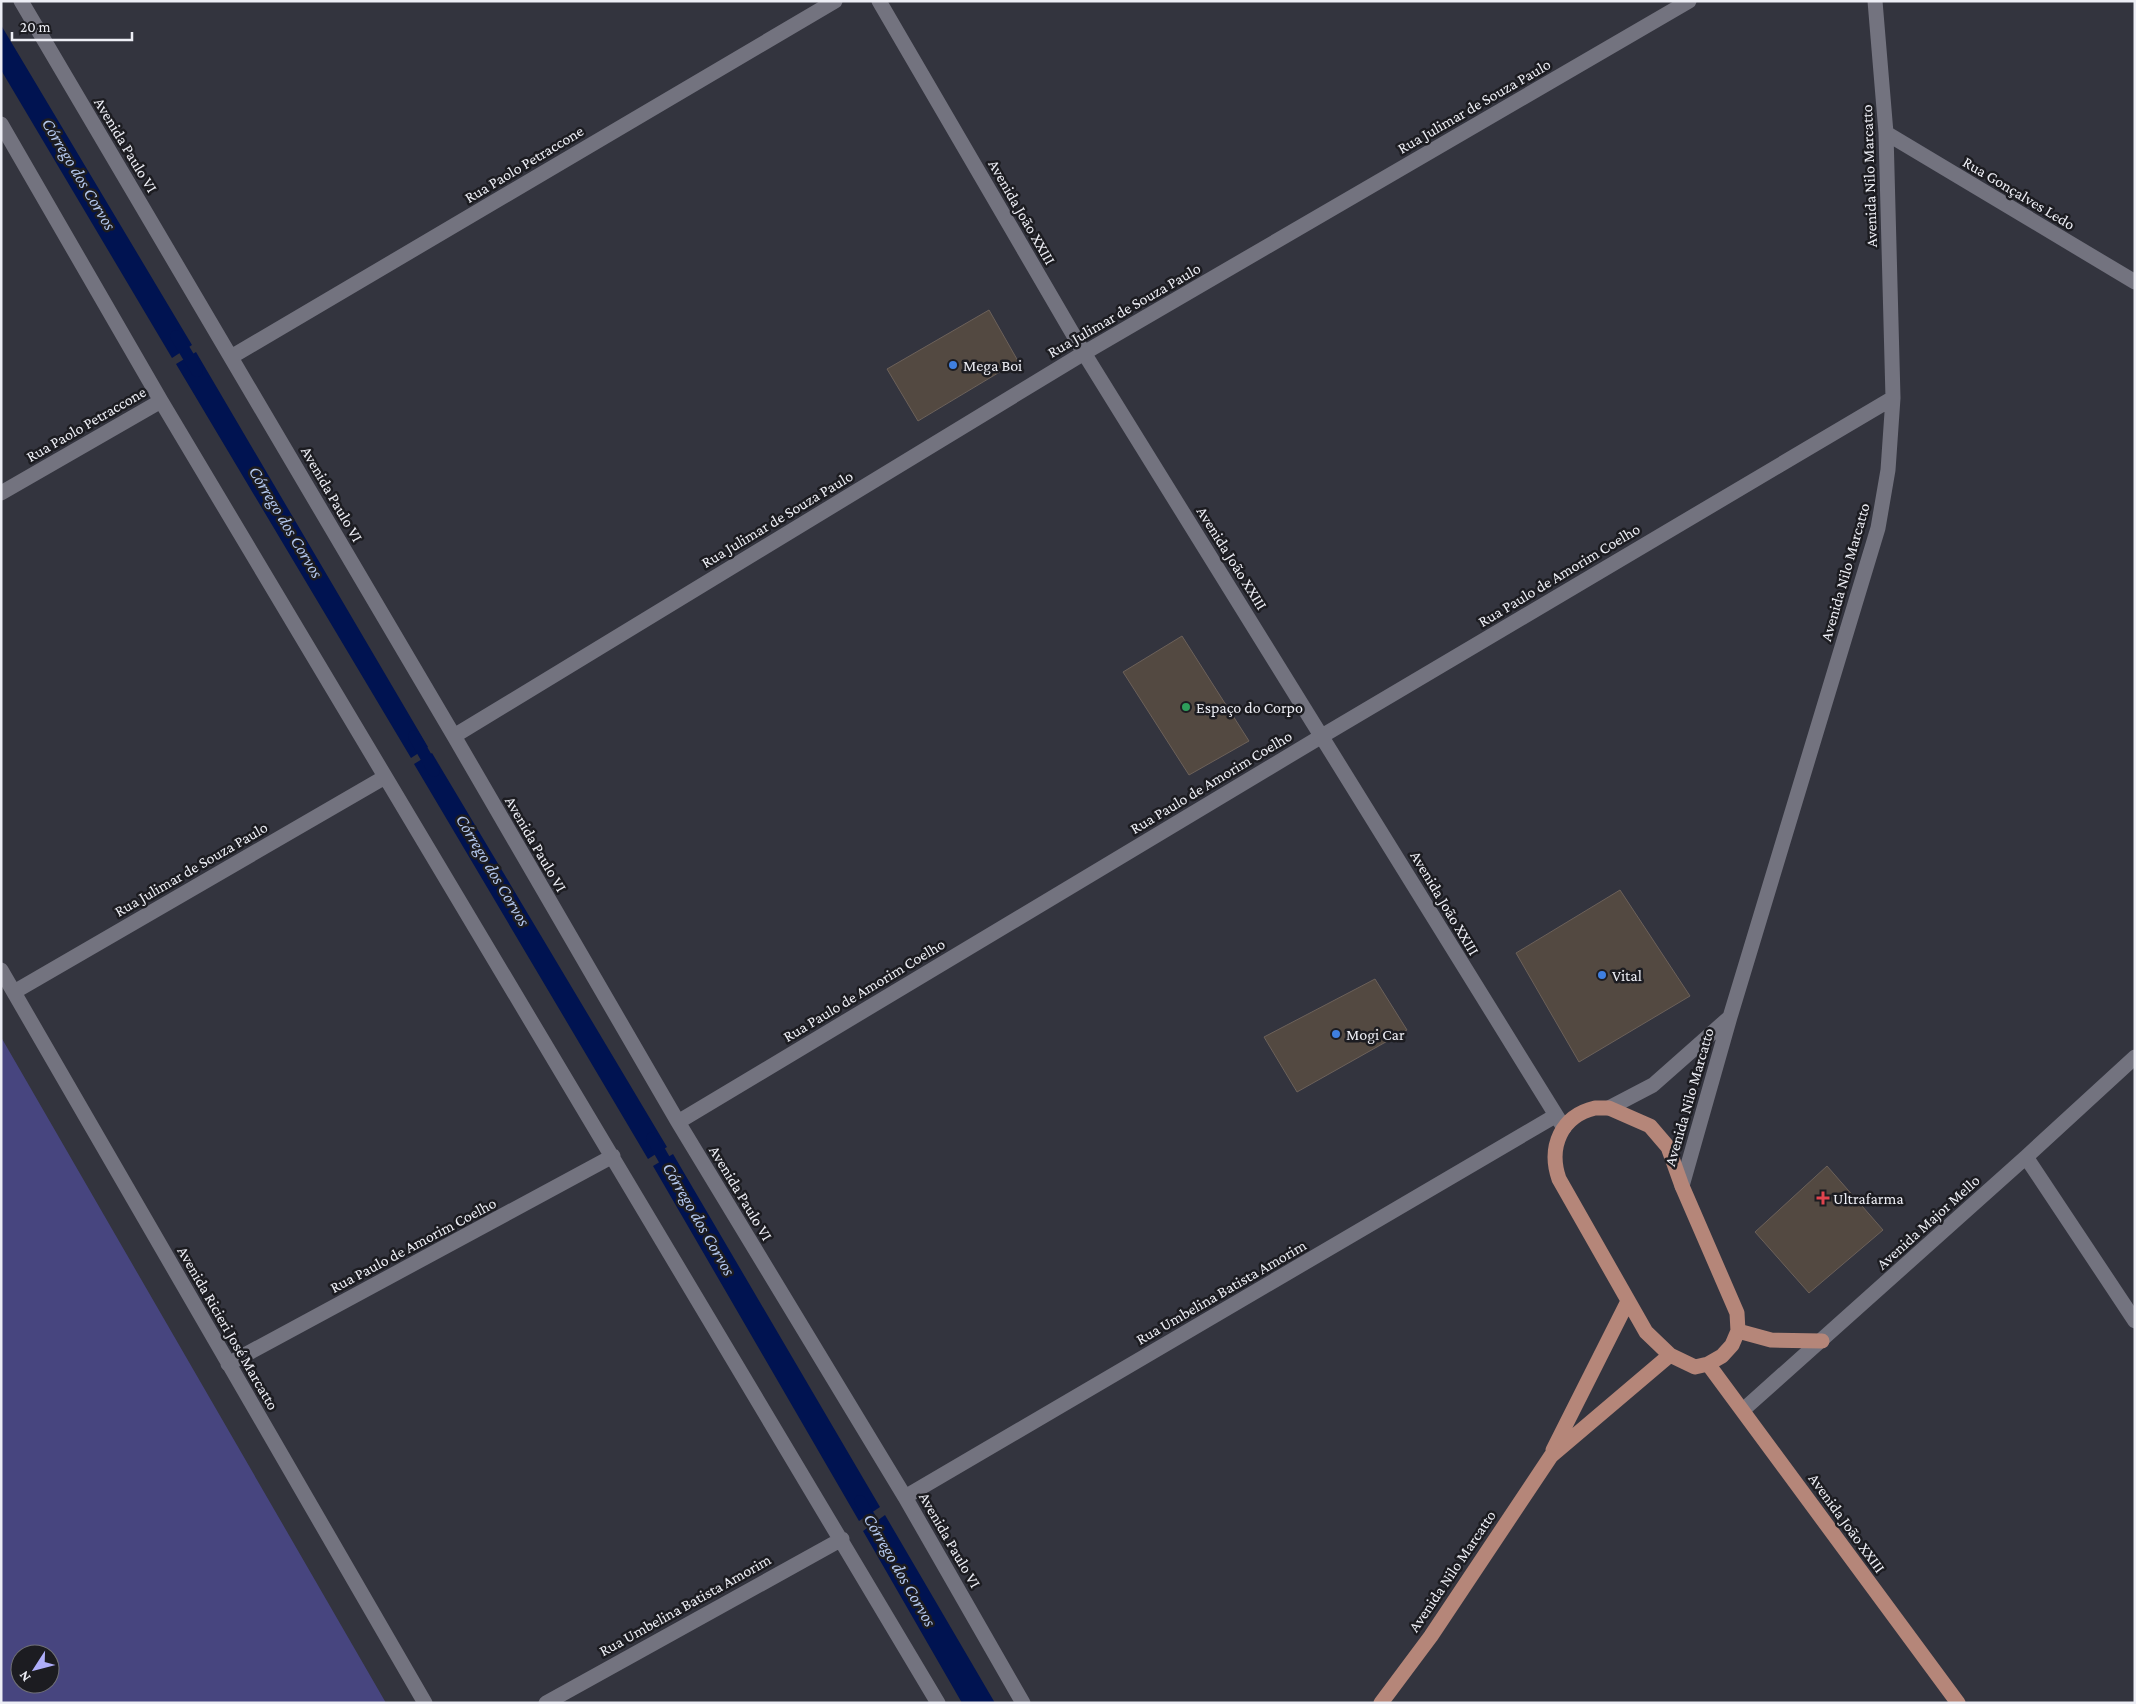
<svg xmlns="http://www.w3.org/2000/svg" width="2136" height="1704" font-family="'Crimson Pro',serif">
<rect width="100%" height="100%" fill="#33343e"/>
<path fill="#47457f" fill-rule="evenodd" d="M1,1037L386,1703H1ZM20,1654H50V1684H20Z"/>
<path fill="#001351" d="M1,25L192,345L172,358L1,70Z
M196,352L428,747L411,758L176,364Z
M432,753L667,1147L648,1159L414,764Z
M673,1154L880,1507L859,1521L653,1166Z
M885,1515L995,1703H962L863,1531Z"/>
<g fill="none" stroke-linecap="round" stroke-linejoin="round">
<path stroke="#001351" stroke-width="12" d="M176,336L197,371
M414,736L434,771
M652,1138L672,1173
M860,1501L881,1537"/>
</g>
<path fill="#534941" stroke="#6c615a" d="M989,310L1018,361L918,421L887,369Z
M1182,636L1249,741L1189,775L1123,672Z
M1620,890L1690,996L1579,1062L1516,953Z
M1375,979L1407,1030L1297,1092L1264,1037Z
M1827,1166L1883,1230L1809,1293L1755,1232Z"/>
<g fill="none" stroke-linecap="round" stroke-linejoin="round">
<path stroke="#73737f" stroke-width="15" d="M21,1L454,736L678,1122L905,1497L1023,1703
M879,1L1084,353L1564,1128
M1,124L161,401L938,1703
M1886,133L2135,282
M231,357L835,1
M1,493L161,401
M454,736L1084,353L1689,1
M1,970L425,1703
M14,992L385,777
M1609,1108L1653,1085L1730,1017
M678,1122L1322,736L1893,398
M2026,1157L2135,1321
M1682,1186L1730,1017L1878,528L1888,470L1893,398L1886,133L1875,1
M228,1364L613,1156
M1743,1410L2026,1157L2135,1057
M905,1497L1555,1116
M546,1703L842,1539"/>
<path stroke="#b58679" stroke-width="15" d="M1595,1108H1609L1650,1126L1668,1147L1682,1186L1737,1313L1738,1331L1732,1345L1722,1356L1708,1364L1695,1367L1670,1355L1646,1332L1559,1179C1548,1147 1561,1116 1595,1108Z
M1738,1331L1771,1340L1822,1341
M1708,1364L1958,1703
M1553,1450L1628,1301
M1381,1703L1431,1636L1551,1456L1670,1355"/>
</g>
<g fill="#3f7fe0" stroke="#1c1c21" stroke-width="2">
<circle cx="953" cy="365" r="5"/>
<circle cx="1602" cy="975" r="5"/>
<circle cx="1336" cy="1034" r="5"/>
</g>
<circle fill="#2e9e5b" stroke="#1c1c21" stroke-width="2" cx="1186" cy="707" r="5"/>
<path fill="#e0444e" stroke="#1c1c21" stroke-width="2" d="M1820.5 1190.5h5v5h5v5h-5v5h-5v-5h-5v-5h5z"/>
<g text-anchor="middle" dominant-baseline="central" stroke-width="5" stroke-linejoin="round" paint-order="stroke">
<g font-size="16" fill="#edeef5" stroke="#1c1c21">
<text transform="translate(1474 106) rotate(-30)">Rua Julimar de Souza Paulo</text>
<text transform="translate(126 145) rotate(59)">Avenida Paulo VI</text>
<text transform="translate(524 164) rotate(-31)">Rua Paolo Petraccone</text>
<text transform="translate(1869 176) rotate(-92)">Avenida Nilo Marcatto</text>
<text transform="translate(2019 193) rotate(31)">Rua Gonçalves Ledo</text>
<text transform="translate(1022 212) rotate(60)">Avenida João XXIII</text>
<text transform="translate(1124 310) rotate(-30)">Rua Julimar de Souza Paulo</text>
<text transform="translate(86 424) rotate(-30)">Rua Paolo Petraccone</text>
<text transform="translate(332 494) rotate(60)">Avenida Paulo VI</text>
<text transform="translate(777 519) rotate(-31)">Rua Julimar de Souza Paulo</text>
<text transform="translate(1232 558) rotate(58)">Avenida João XXIII</text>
<text transform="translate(1845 572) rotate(-74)">Avenida Nilo Marcatto</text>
<text transform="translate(1559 575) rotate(-31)">Rua Paulo de Amorim Coelho</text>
<text transform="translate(1211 782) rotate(-31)">Rua Paulo de Amorim Coelho</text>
<text transform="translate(536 844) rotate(60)">Avenida Paulo VI</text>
<text transform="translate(191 869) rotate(-30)">Rua Julimar de Souza Paulo</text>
<text transform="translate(1445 903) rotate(59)">Avenida João XXIII</text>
<text transform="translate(864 990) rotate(-31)">Rua Paulo de Amorim Coelho</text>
<text transform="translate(1689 1097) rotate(-74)">Avenida Nilo Marcatto</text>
<text transform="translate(741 1193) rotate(59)">Avenida Paulo VI</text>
<text transform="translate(1928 1222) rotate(-42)">Avenida Major Mello</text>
<text transform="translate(413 1245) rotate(-28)">Rua Paulo de Amorim Coelho</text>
<text transform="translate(1221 1292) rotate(-30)">Rua Umbelina Batista Amorim</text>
<text transform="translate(228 1328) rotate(60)">Avenida Ricieri José Marcatto</text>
<text transform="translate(1847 1523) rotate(54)">Avenida João XXIII</text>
<text transform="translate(950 1540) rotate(60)">Avenida Paulo VI</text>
<text transform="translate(1452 1571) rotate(-56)">Avenida Nilo Marcatto</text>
<text transform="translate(685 1605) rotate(-29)">Rua Umbelina Batista Amorim</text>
</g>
<g font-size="16" fill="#edeef5" stroke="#1c1c21" text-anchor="start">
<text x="963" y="365">Mega Boi</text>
<text x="1196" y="707">Espaço do Corpo</text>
<text x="1612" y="975">Vital</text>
<text x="1346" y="1034">Mogi Car</text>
<text x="1833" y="1198">Ultrafarma</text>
</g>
<g font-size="18" font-style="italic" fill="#b3c7ed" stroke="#1c1c21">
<text transform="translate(79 174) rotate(59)">Córrego dos Corvos</text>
<text transform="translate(286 522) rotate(59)">Córrego dos Corvos</text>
<text transform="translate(493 870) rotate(59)">Córrego dos Corvos</text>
<text transform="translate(699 1219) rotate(60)">Córrego dos Corvos</text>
<text transform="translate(900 1570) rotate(60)">Córrego dos Corvos</text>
</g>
</g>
<rect width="2136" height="1704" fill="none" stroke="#edeef5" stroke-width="5"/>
<g transform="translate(35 1669) rotate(234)"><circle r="24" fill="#1c1c21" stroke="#707076"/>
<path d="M0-4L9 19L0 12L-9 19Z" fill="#afaefa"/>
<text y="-8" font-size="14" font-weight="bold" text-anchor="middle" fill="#edeef5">N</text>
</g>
<path d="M12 32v8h120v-8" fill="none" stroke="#edeef5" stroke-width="2.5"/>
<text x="20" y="32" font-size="15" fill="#edeef5" stroke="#1c1c21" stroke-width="4" paint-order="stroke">20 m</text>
</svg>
